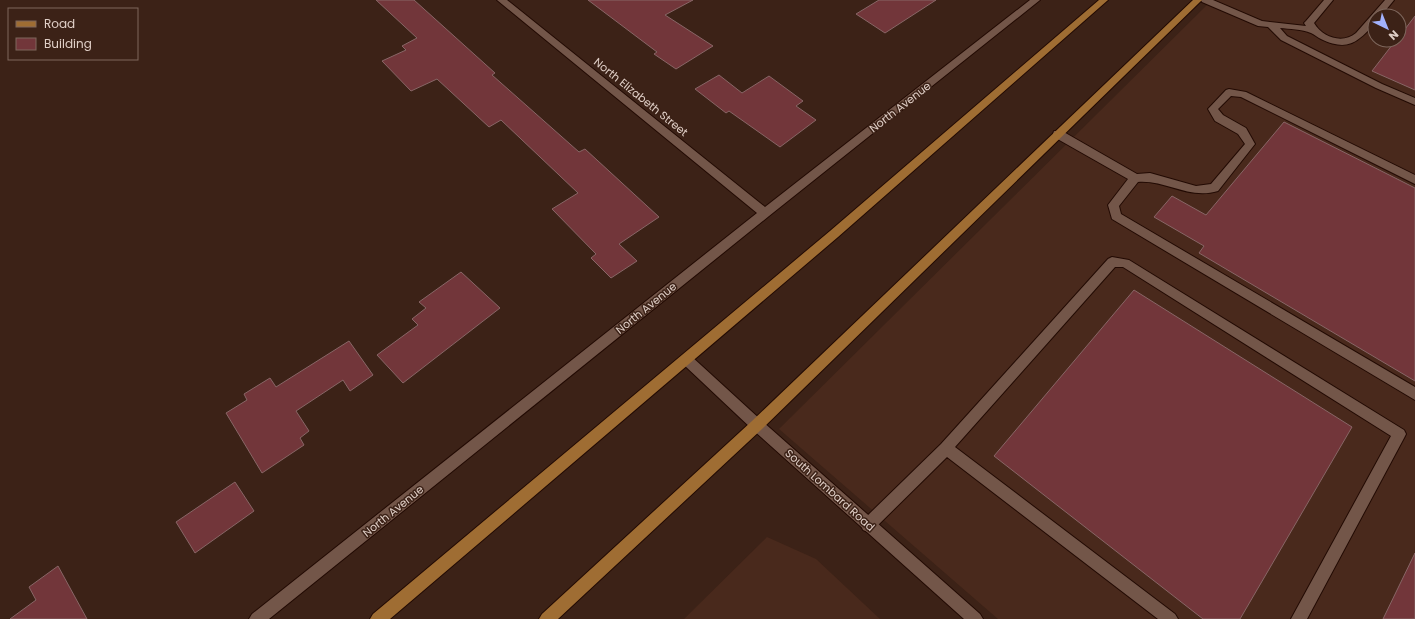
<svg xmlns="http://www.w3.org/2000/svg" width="1415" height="619" font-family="Poppins,sans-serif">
<rect width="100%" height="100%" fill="#3c2217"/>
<path fill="#49291c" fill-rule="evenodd" d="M1212,0H1415V619H998L779,429ZM1375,16H1399V40H1375Z
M767,537L816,559L880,619H684Z"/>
<path fill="#72363a" stroke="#866" d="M376,0H414L495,73L492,75L579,152L585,149L659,217L619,244L637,261L611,278L591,258L596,254L552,209L578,193L501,120L489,127L437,79L411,91L382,61L406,50L402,46L417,38Z
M588,0H693L665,15L713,46L676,69L654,54L657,52Z
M879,0H936L885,33L856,14Z
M1415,16V90L1372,71L1396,40H1399V37Z
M719,75L742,93L769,76L803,101L796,106L816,120L780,147L729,111L726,113L695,89Z
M1284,122L1415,188V381L1199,253L1204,246L1154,217L1172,196L1206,215Z
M461,272L500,308L403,383L377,355L418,325L412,319L426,308L419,302Z
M1134,290L1352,427L1240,619H1203L994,456Z
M349,341L373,375L350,391L343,380L296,411L309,431L300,438L304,445L262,473L226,413L247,400L244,394L270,378L276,387Z
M235,482L254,511L195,553L176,522Z
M1415,553V619H1383Z
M58,566L87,619H10L36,600L29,587Z"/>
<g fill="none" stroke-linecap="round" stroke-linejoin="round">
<defs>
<path id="lane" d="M1201,0H1213L1262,21L1306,26L1304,23L1306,21L1324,0H1333L1314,23C1323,38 1343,44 1356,33L1385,0H1394L1381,16H1375V23C1358,42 1348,52 1321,39C1318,38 1314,34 1311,33C1302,29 1289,29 1280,28L1287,36L1382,84L1415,98V105L1376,88L1281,40L1268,27L1258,26L1202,2Z
M1229,89L1246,92L1415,175V184L1241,97L1231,96L1218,109L1223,115L1246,128L1255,144L1218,191C1189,200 1167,180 1138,182L1119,206L1121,214L1415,387V400L1112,219L1108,205L1128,179L1054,137L1053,134L1054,131H1062L1137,174L1150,173L1196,186L1211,184L1245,144L1238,134L1215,121L1208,109L1226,90Z
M1112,257L1129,260L1404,430L1406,434L1404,438L1307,619H1291L1391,436L1123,267H1115L955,447L1175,614L1178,619H1158L947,457L873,530L868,532L863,530L861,525L863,520L941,444L1108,259Z"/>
<path id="street" d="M497,0H507L765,207L1030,0H1040L769,216L269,619H249L252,614L757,213Z
M687,355L691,356L762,421L980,614L983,619H964L752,429L683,364L681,360L683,356Z"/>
<path id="primary" d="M1099,0H1108L838,237L390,619H370L373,614L830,231Z
M1193,0H1202L762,429L558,619H539L542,614L752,421Z"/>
</defs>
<use href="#lane" stroke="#220a03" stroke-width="2"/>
<use href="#street" stroke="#220a03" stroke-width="2"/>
<use href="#primary" stroke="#220a03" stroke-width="2"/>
<use href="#lane" fill="#735649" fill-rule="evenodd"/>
<use href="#street" fill="#735649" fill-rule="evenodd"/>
<use href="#primary" fill="#9f6d33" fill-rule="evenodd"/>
</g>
<g text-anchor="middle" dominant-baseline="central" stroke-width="3" stroke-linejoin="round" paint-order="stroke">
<g font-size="11" fill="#e0cfc7" stroke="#3c2217">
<text transform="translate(641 97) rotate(39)">North Elizabeth Street</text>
<text transform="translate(900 107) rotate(-38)">North Avenue</text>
<text transform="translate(646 308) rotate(-39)">North Avenue</text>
<text transform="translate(830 490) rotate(42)">South Lombard Road</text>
<text transform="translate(393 511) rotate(-39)">North Avenue</text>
</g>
</g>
<rect x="8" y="8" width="130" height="52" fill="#3c2217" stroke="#7e675d"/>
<rect x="16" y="21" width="20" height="6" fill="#9f6d33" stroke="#7e675d"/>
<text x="44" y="28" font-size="12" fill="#e0cfc7">Road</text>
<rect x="16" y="38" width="20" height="12" fill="#72363a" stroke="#7e675d"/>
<text x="44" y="48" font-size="12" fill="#e0cfc7">Building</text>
<g transform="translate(1387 28) rotate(137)"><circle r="19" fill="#3c2217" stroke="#7e675d"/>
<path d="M0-3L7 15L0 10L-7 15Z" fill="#a2b2fd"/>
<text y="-6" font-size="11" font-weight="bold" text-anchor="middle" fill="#e0cfc7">N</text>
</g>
</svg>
